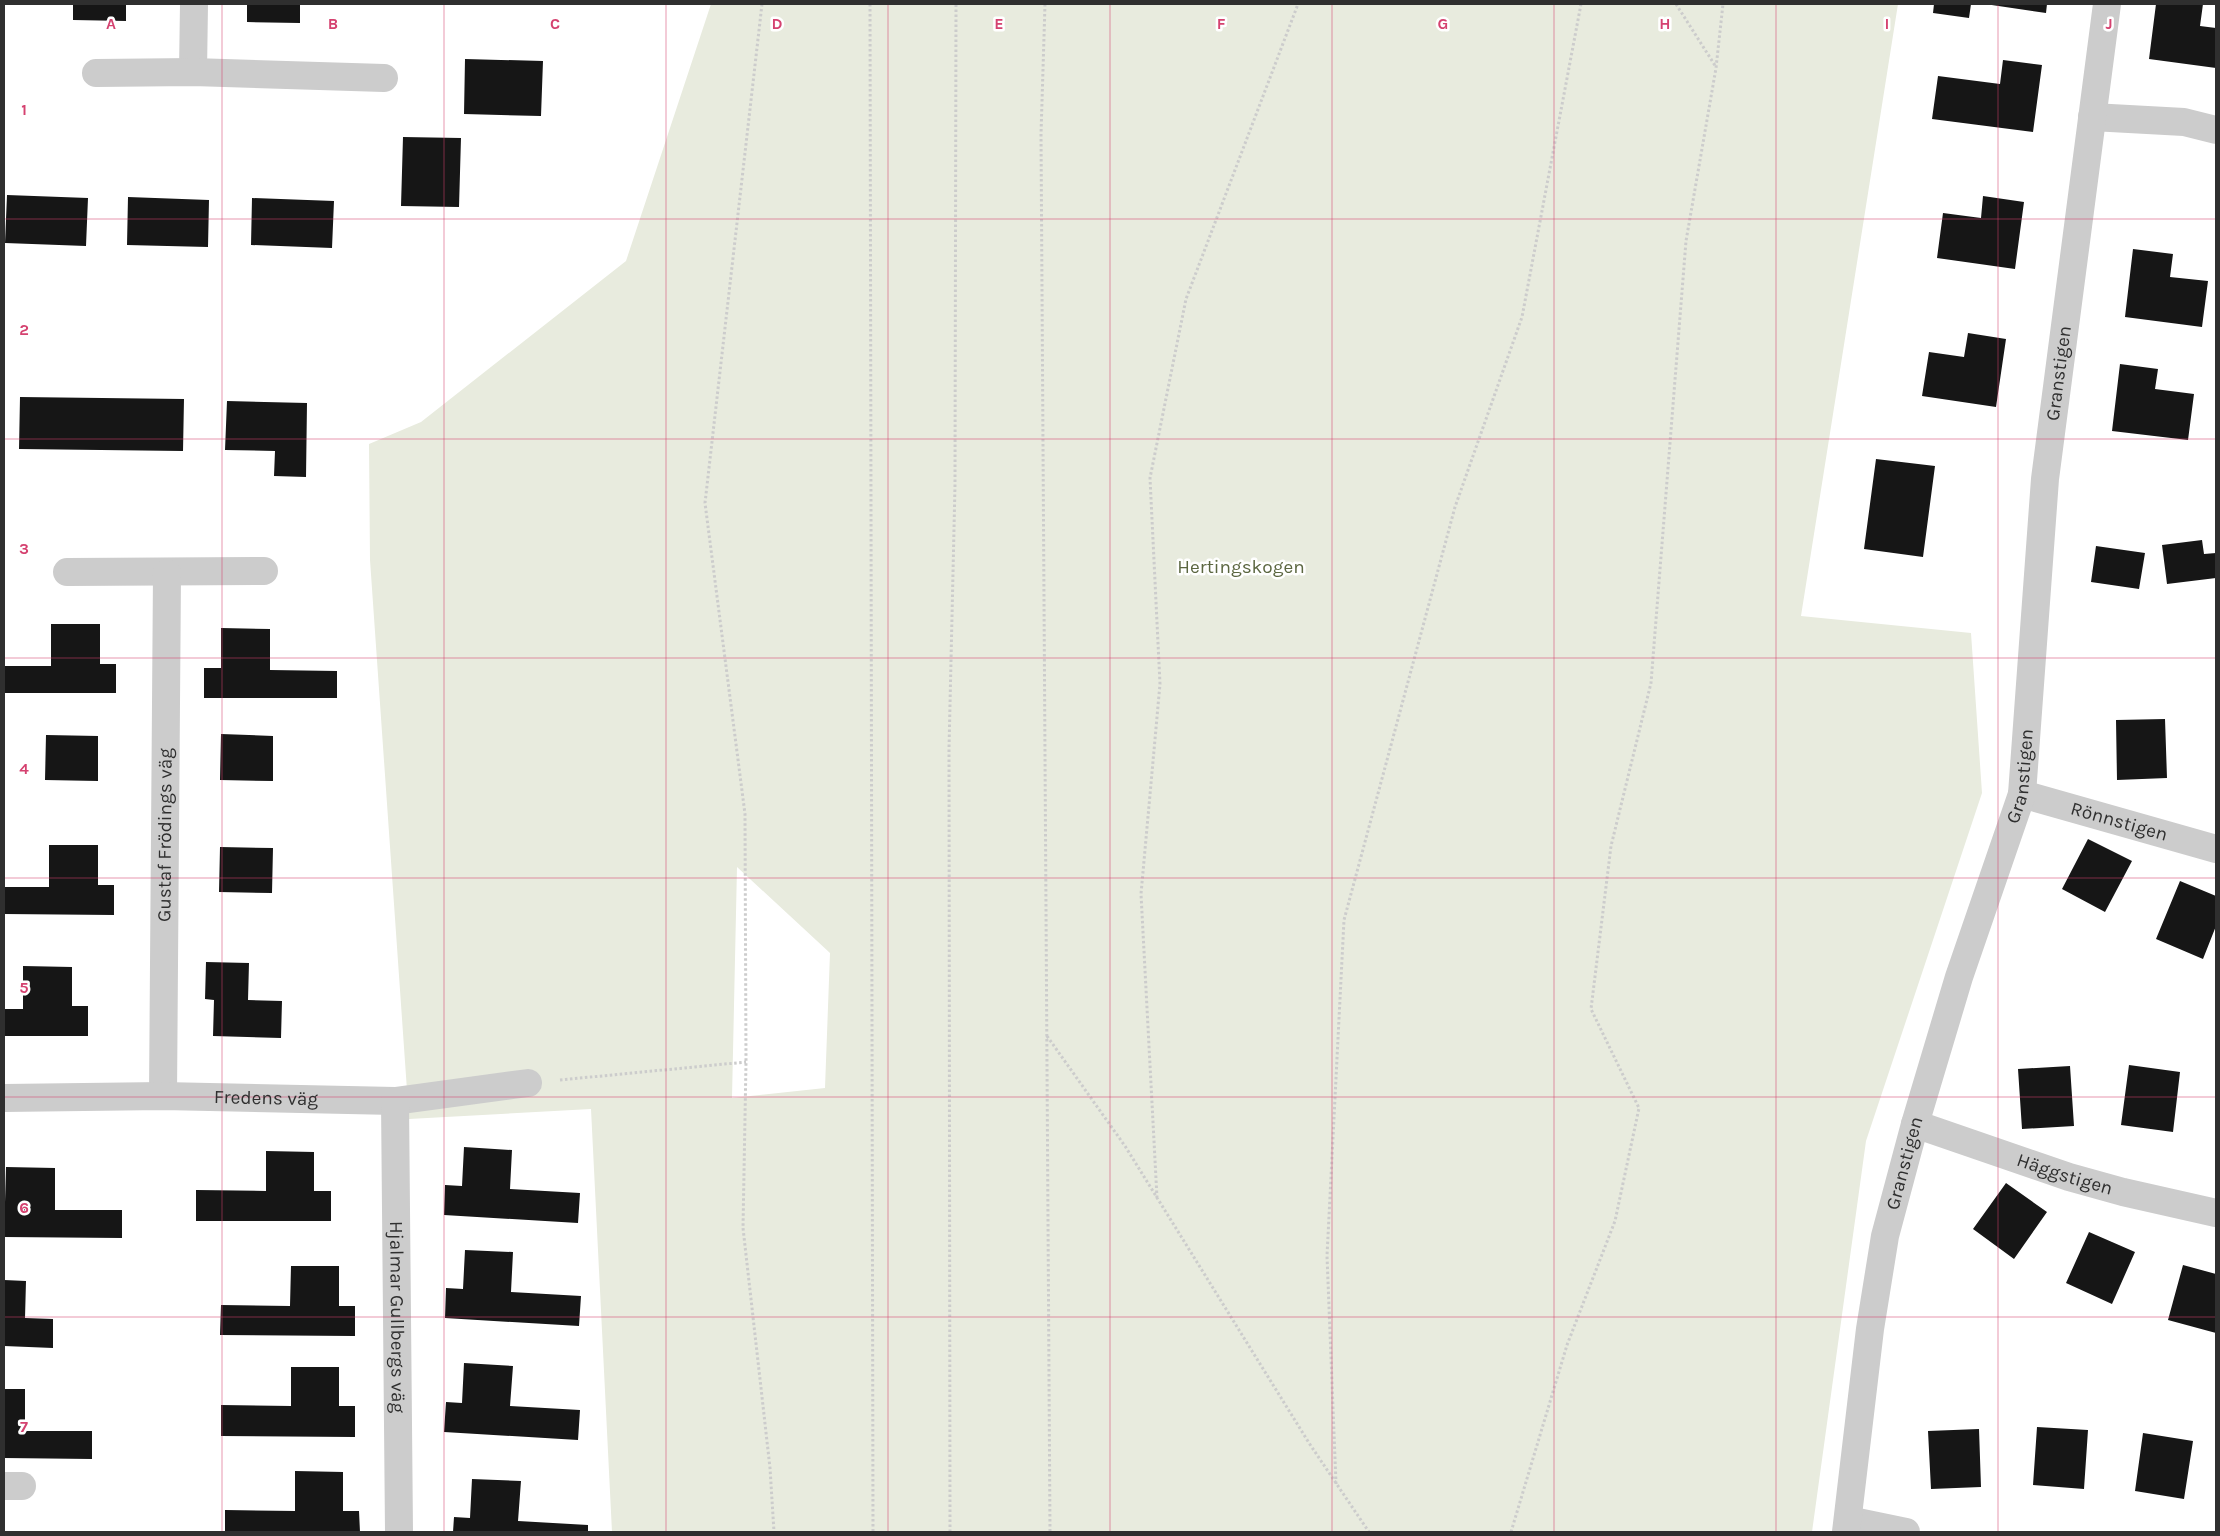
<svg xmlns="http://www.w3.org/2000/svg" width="2220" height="1536" font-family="Karla,sans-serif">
<rect width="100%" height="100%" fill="#fff"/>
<path fill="#e8ebde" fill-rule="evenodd" d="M711,4H1898L1801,616L1971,633L1982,793L1866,1141L1812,1532H612L591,1109L409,1119L370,560L369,444L421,422L626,261ZM737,867L830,953L825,1088L732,1098Z"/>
<path fill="#161616" d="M73,4H126V21L73,20Z
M247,4H300V23L247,22Z
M1934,4H1971L1969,18L1933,13Z
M1985,4H2047L2046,13Z
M2156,4H2203L2200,26L2216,28V68L2149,59Z
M465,59L543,61L541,116L464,114Z
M2003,60L2042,65L2033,132L1932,119L1938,76L2000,84Z
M403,137L461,138L459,207L401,206Z
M7,195L88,198L86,246L5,243Z
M1983,196L2024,202L2015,269L1937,258L1943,213L1981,218Z
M128,197L209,200L208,247L127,245Z
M252,198L334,201L332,248L251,245Z
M2133,249L2173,254L2170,277L2208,281L2202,327L2125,317Z
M1968,333L2006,339L1996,407L1922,396L1929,352L1964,357Z
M2120,364L2158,369L2155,389L2194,394L2188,440L2112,431Z
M20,397L184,399L183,451L19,449Z
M227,401L307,403L306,477L274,476L275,451L225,450Z
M1876,459L1935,466L1923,557L1864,549Z
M2202,540L2204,554L2216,553V578L2167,584L2162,545Z
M2096,546L2145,553L2139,589L2091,582Z
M51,624H100V664H116V693H4V666H51Z
M221,628L270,629V670L337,671V698H204V668H221Z
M2165,719L2167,778L2117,780L2116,720Z
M221,734L273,736V781L220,780Z
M46,735L98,736V781L45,780Z
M2088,839L2132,861L2105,912L2062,889Z
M49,845H98V885H114V915L4,914V887H49Z
M220,847L273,848L272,893L219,892Z
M2180,881L2216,896V926L2203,959L2156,939Z
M206,962L249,963L248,1000L282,1001L281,1038L213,1036L214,1000L205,999Z
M23,966L72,967V1006H88V1036H4V1009H23Z
M2129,1065L2180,1072L2173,1132L2121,1125Z
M2070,1066L2074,1126L2022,1129L2018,1069Z
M464,1147L512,1150L510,1189L580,1193L578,1223L444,1215L445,1185L462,1186Z
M266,1151L314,1152V1191H331V1221H196V1190L266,1191Z
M6,1167L55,1168V1210H122V1238L4,1237Z
M2006,1183L2047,1212L2014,1259L1973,1229Z
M2089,1232L2135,1252L2112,1304L2066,1283Z
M465,1250L513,1252L511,1292L581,1296L579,1326L445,1318L446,1288L463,1289Z
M2183,1265L2216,1274V1333L2168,1320Z
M291,1266H339V1306H355V1336L220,1335L221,1305L290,1306Z
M4,1280L26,1281L25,1318L53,1319V1348L4,1346Z
M464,1363L513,1366L510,1406L580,1410L578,1440L444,1432L446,1402L462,1403Z
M291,1367H339V1406H355V1437L221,1436V1405L291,1406Z
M4,1389H25V1431H92V1459L4,1458Z
M2037,1427L2088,1430L2084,1489L2033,1485Z
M1979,1429L1981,1487L1931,1489L1928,1431Z
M2143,1433L2193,1441L2184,1499L2135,1491Z
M295,1471L343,1472V1511H359L360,1532H225V1510L295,1511Z
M472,1479L521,1481L518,1521L588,1525V1532H453L454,1517L470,1518Z"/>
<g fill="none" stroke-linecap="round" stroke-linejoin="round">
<path stroke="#ccc" stroke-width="3" stroke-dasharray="2.5 2.5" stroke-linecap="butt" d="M762,4L705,503L745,814L746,1062L743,1228L770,1468L774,1532
M870,4L873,1532
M1045,4L1041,134L1050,1532
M1676,4L1716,67
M1047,1036L1125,1146L1309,1443L1369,1532
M560,1080L746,1062
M1157,1198L1141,894L1160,684L1150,478L1186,299L1298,4
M1336,1484L1327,1256L1344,920L1455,507L1522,317L1581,4
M950,1532L949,749L955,485L956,4
M1511,1532L1567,1345L1615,1221L1639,1108L1591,1009L1611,846L1651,683L1686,241L1716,68L1723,4"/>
<g stroke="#ccc" stroke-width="28">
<path d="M193,72L194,4"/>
<path d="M96,73L193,72L384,78"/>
<path d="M2092,117L2184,122L2216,130"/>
<path d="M67,572L264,571"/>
<path id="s1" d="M2022,794L2216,849"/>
<path id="s2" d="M163,1096L167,573"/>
<path id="s3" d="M4,1098L163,1096L395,1101L528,1083"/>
<path id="s4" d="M395,1101L399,1532"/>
<path id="s5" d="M1915,1124L2069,1177L2123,1192L2216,1213"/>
<path d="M4,1486H22"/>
<path d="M1848,1520L1906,1532"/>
<path id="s6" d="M1846,1532L1870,1329L1885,1236L1915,1124L1959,977L2022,794L2045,479L2107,4"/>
</g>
</g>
<path fill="none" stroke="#d54270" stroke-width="1" stroke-opacity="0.55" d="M222,4V1532M444,4V1532M666,4V1532M888,4V1532M1110,4V1532M1332,4V1532M1554,4V1532M1776,4V1532M1998,4V1532M4,219H2216M4,439H2216M4,658H2216M4,878H2216M4,1097H2216M4,1317H2216"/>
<g text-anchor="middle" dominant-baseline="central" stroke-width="5" stroke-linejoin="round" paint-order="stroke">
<g font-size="19" fill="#2f2f2f" stroke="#fff">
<text stroke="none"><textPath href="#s6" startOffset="1184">Granstigen</textPath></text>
<text stroke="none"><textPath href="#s6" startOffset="779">Granstigen</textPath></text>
<text stroke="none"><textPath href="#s1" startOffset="101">Rönnstigen</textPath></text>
<text stroke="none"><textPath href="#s2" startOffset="261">Gustaf Frödings väg</textPath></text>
<text stroke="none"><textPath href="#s3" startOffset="262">Fredens väg</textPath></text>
<text stroke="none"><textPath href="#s6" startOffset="374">Granstigen</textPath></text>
<text stroke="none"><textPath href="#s5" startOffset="158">Häggstigen</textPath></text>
<text stroke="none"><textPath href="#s4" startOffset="216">Hjalmar Gullbergs väg</textPath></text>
</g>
<g font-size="19" fill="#5b6640" stroke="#fff">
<text x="1241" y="567">Hertingskogen</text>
</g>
</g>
<g font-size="16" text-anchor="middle" font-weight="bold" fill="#d54270" stroke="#fff" stroke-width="5" stroke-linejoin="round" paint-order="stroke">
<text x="111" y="29">A</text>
<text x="333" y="29">B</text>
<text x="555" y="29">C</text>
<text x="777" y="29">D</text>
<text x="999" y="29">E</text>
<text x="1221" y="29">F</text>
<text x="1443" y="29">G</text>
<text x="1665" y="29">H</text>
<text x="1887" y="29">I</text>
<text x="2109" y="29">J</text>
<text x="24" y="115">1</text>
<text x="24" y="335">2</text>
<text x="24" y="554">3</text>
<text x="24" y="774">4</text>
<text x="24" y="993">5</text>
<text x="24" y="1213">6</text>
<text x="24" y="1432">7</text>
</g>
<rect width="2220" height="1536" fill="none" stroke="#2f2f2f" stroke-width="10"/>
</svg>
